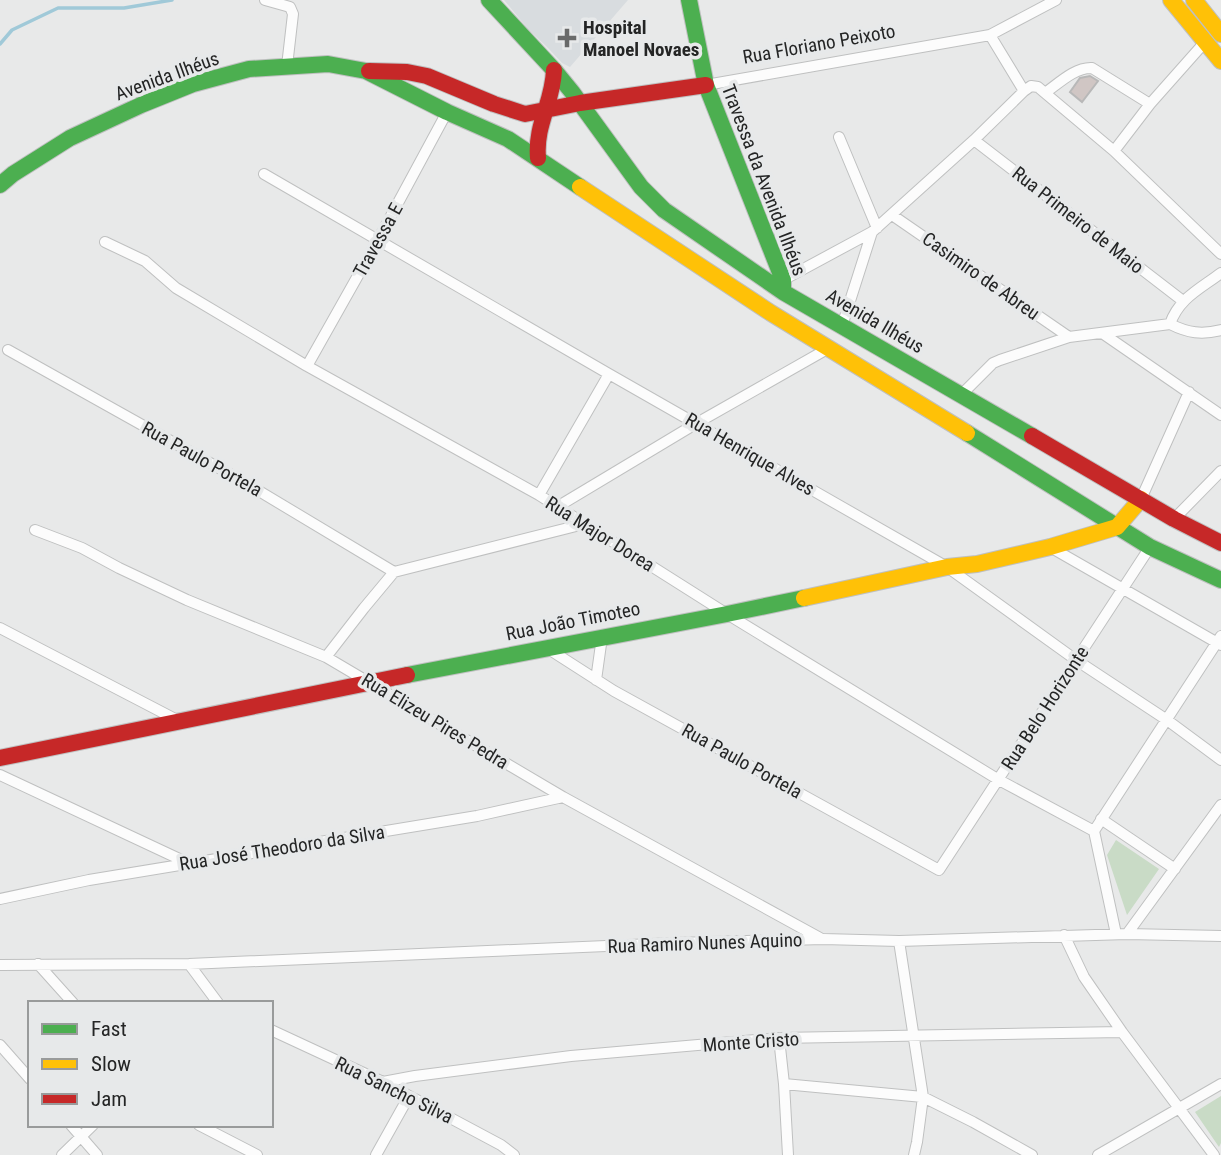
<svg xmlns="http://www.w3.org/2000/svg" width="1221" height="1155" font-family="'Roboto Condensed',sans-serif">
<rect width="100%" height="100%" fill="#e8e9e9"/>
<path fill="#d8dcdf" d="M504,0H628L570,67L562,63L548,48L528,29Z"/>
<path fill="#c9dbc6" d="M1116,840L1159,869L1127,915L1107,855Z
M1221,1096V1143L1219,1147L1195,1112Z"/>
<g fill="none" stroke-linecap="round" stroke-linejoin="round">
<path stroke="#a0c9d8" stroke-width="3.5" d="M0,44L12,30L58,8H124L172,0"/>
</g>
<path fill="#d0c6c4" stroke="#b8b8b8" stroke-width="2" d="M1090,76L1098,81L1082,102L1070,92L1080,78Z"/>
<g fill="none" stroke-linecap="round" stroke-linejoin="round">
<defs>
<path id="street" d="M265,0L290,7L293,14L287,66
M990,35L1024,91
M706,85L990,35L1056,0
M1045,93L1114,151L1221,254
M839,137L877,228
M974,140L1183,301
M1114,151L1150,104L1205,42
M264,174L609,374L947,567L1076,660L1167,720L1221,760
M892,215L1069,337
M105,242L145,261L176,288L307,366L539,495L727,614L999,780L1094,831
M783,280L872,232L974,140L1024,91L1031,86L1038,87L1045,93C1058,84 1075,67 1092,68L1150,104
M1170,324C1179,298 1200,289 1221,273
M1170,324C1188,333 1202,335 1221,330
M842,326L872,232
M1102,333L1221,415
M8,350L244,482L394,572
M307,366L378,240L447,112
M961,395L993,363L1000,360L1069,337L1170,324
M539,495L609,374
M1141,499L1189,392
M557,507L697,423L829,348
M1174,519L1221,471
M35,530L82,548L119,568L187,600L326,657L563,797L820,938
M1050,547L1221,645
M0,628L179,721
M547,648L614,691L939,870L1150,547
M326,657L364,608L394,572L584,524
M596,680L602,637
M0,775L188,863
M1101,819L1175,869
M1094,831L1221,636
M1094,831L1116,934
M0,899L89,880L477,816L563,797
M1127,934L1221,805
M1064,935L1084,977L1122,1032L1214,1155
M899,941L923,1097L917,1142L914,1155
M38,964L73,1003
M189,964L218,1003
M0,965L189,964L675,943L823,939L899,941L1127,934L1221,936
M271,1030L383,1082L501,1145L514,1155
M779,1038L784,1084L788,1155
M0,1045L30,1079
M383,1082L415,1076L571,1056L779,1038L1122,1032
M784,1084L923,1097L973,1122L1032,1155
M71,1125L97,1155
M199,1125L257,1155
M62,1155L93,1125
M376,1155L409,1096
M1098,1155L1221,1084"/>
<path id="fast" d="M489,0L554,70L572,92L641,187L664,210L783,292L1032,436
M689,0L706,85L783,280V292
M0,185L13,174L70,138L141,105L193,84L249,69L328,64L366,71L447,112L508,139L580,187
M967,433L1150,547L1221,580
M407,675L727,614L804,598"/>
<path id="slow" d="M1171,0L1221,61
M1194,0L1221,34
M580,187L771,313L967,433
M804,598L947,567L977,564L1050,547L1117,527L1141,499"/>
<path id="jam" d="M369,71L407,72L427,76L494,104L525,114L580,103L706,85
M538,158C535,124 553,103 554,70
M1032,436L1174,519L1221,543
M0,758L407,675"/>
</defs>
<use href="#street" stroke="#bfc0c0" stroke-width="12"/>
<use href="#fast" stroke="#bfc0c0" stroke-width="18"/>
<use href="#slow" stroke="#bfc0c0" stroke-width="18"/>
<use href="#jam" stroke="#bfc0c0" stroke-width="18"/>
<use href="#street" stroke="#fcfcfc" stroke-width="10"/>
<use href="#fast" stroke="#4caf50" stroke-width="16"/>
<use href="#slow" stroke="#ffc107" stroke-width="16"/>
<use href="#jam" stroke="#c62828" stroke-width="16"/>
</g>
<path fill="#696a6a" stroke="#e7e9ea" stroke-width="2.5" d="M563.5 27.5h7v7h7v7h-7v7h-7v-7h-7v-7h7z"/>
<g text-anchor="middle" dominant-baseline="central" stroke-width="7" stroke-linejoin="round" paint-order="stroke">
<g font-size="19" font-weight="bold" fill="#242525" stroke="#e7e9ea" text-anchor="start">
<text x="583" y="27">Hospital<tspan x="583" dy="22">Manoel Novaes</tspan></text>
</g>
<g font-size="19" fill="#242525" stroke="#e7e9ea">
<text transform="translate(819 44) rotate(-10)">Rua Floriano Peixoto</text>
<text transform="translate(167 76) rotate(-20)">Avenida Ilhéus</text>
<text transform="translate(764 180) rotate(69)">Travessa da Avenida Ilhéus</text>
<text transform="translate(1078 220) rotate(38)">Rua Primeiro de Maio</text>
<text transform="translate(378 240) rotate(-61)">Travessa E</text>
<text transform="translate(981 276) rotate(35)">Casimiro de Abreu</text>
<text transform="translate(875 321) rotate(30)">Avenida Ilhéus</text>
<text transform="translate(750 454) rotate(30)">Rua Henrique Alves</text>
<text transform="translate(202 459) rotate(29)">Rua Paulo Portela</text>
<text transform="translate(600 534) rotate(32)">Rua Major Dorea</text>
<text transform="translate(573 621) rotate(-11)">Rua João Timoteo</text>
<text transform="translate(1045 708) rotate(-57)">Rua Belo Horizonte</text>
<text transform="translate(435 721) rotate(31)">Rua Elizeu Pires Pedra</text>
<text transform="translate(742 761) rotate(29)">Rua Paulo Portela</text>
<text transform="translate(282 848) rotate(-9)">Rua José Theodoro da Silva</text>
<text transform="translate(705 943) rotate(-2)">Rua Ramiro Nunes Aquino</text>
<text transform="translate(751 1042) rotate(-4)">Monte Cristo</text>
<text transform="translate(394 1090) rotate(26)">Rua Sancho Silva</text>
</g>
</g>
<rect x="28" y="1001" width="245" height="126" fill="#e7e9ea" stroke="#999b9b" stroke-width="2"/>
<rect x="42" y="1024" width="35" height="10" fill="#4caf50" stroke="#999b9b" stroke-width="2"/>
<text x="91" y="1036" font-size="21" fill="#242525">Fast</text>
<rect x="42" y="1059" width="35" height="10" fill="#ffc107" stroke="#999b9b" stroke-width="2"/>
<text x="91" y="1071" font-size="21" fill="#242525">Slow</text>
<rect x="42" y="1094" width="35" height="10" fill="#c62828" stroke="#999b9b" stroke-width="2"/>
<text x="91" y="1106" font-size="21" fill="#242525">Jam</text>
</svg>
